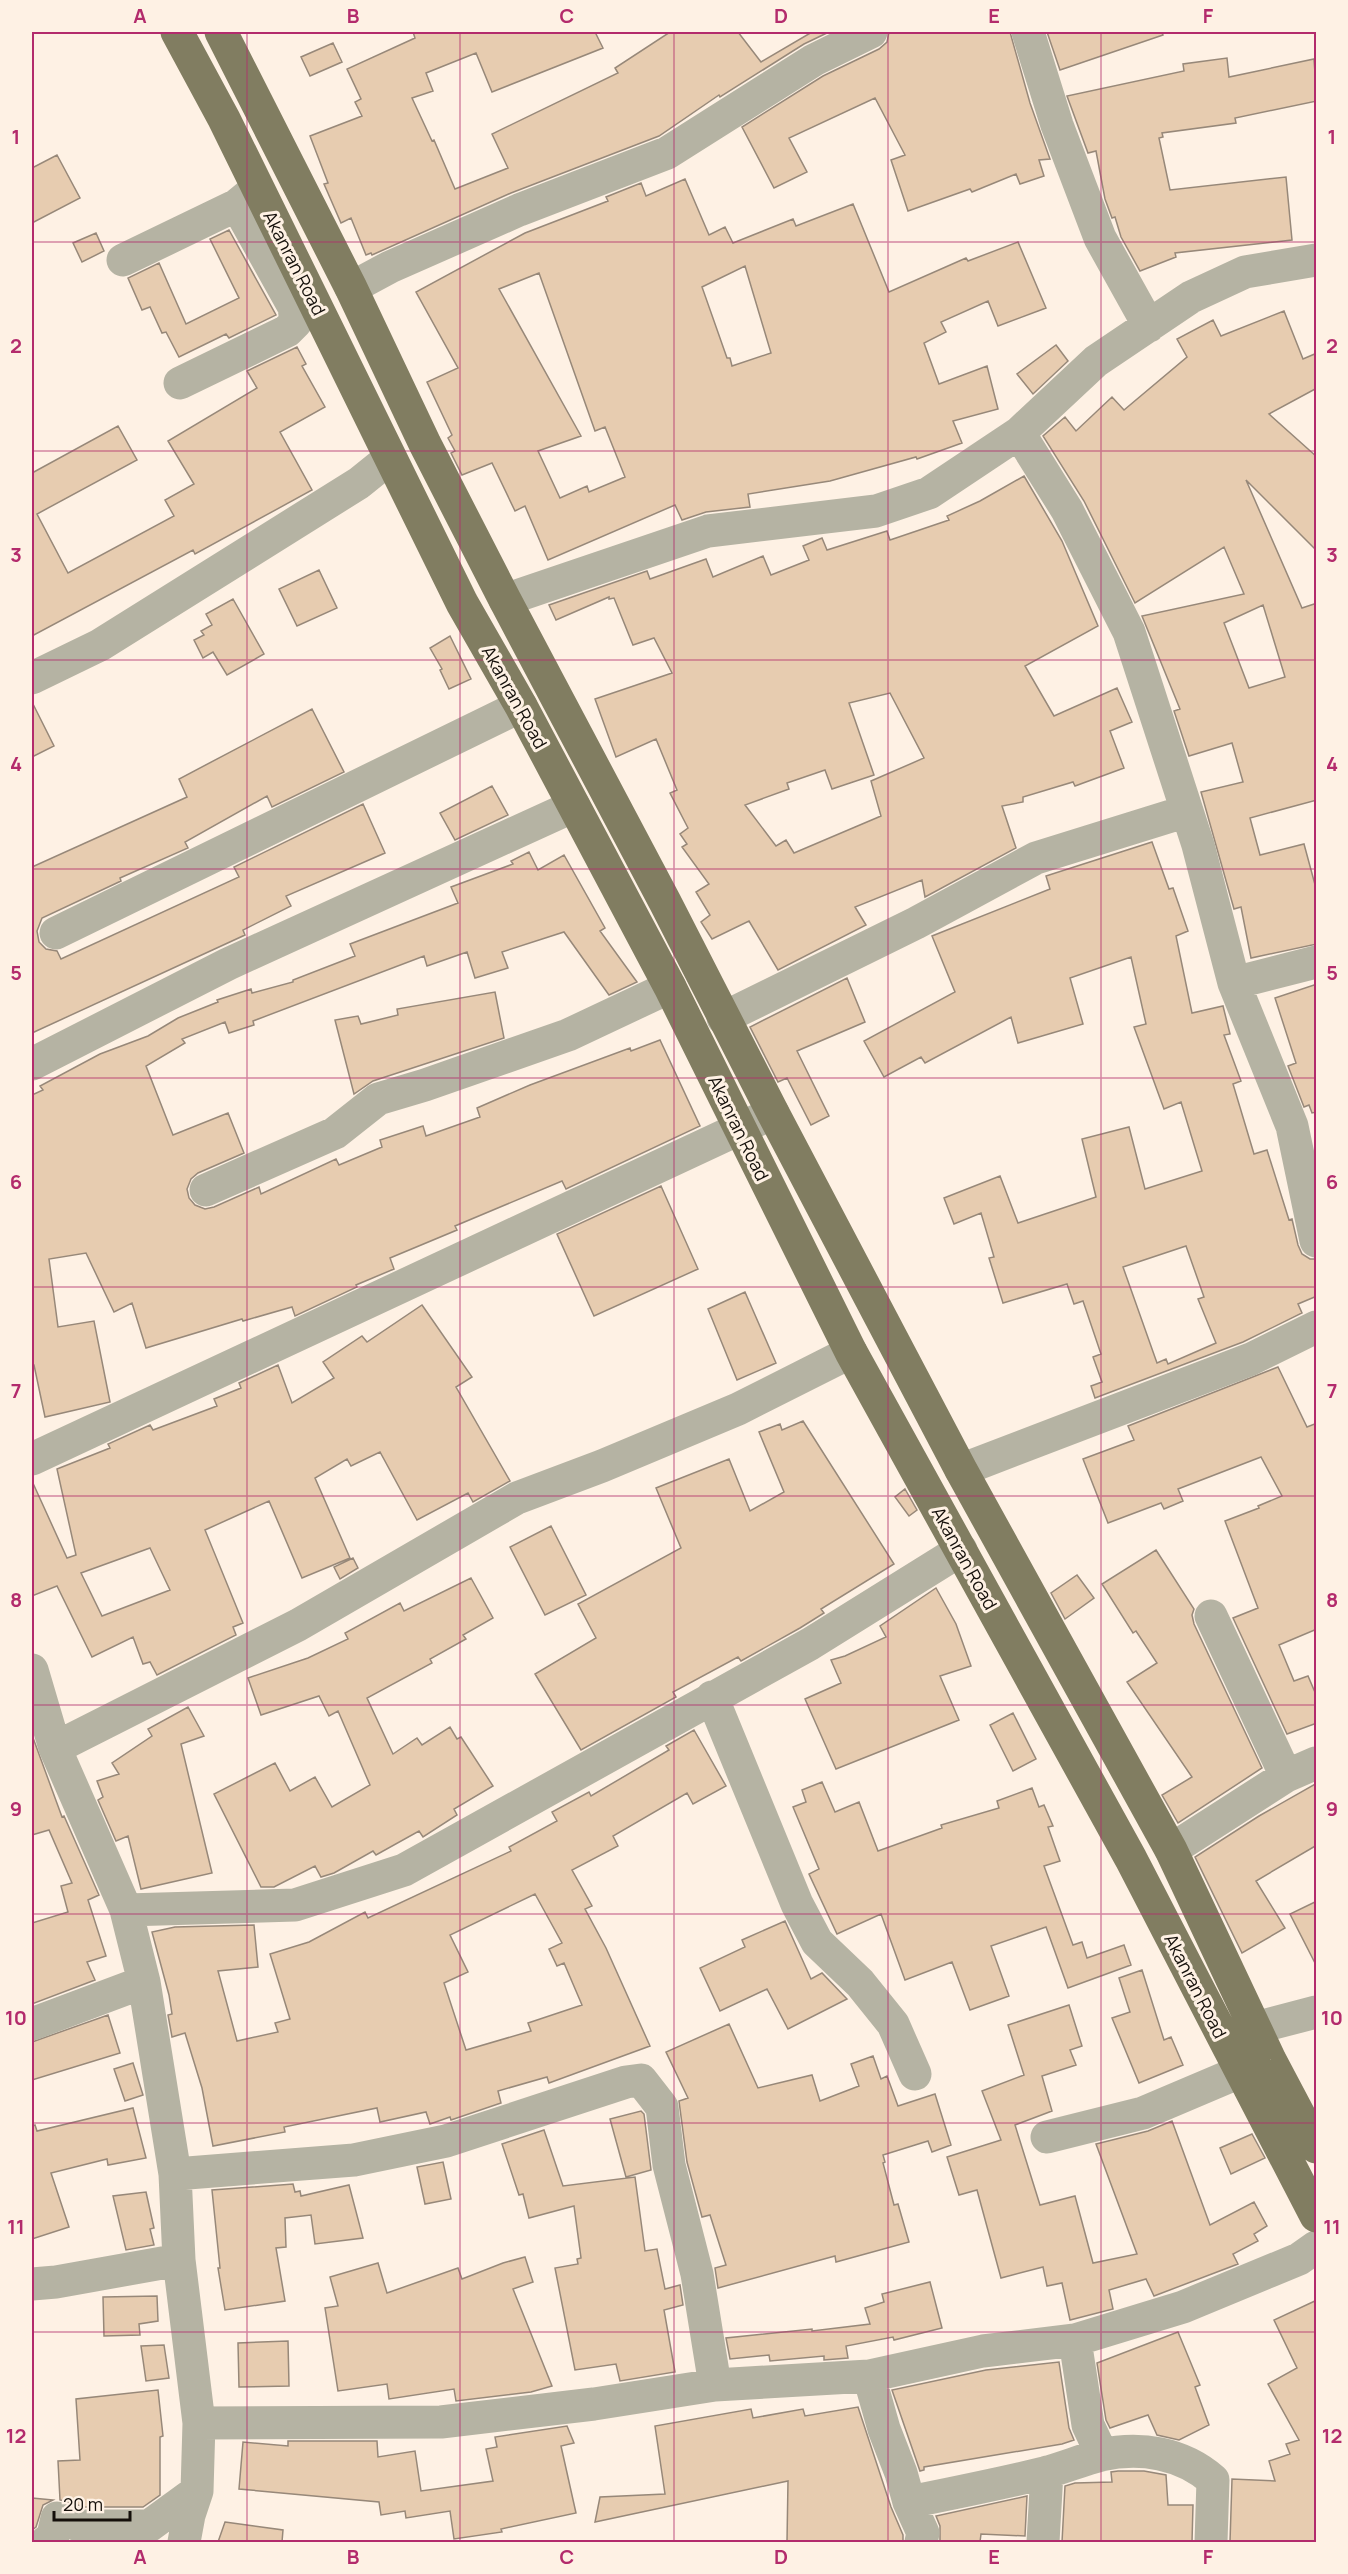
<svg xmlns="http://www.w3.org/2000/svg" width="1348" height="2574" font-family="Manrope,sans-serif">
<rect width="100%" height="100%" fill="#fef1e4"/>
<path fill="#e7ccb0" stroke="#978879" stroke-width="1.5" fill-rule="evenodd" d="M413,32H595L603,48L492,92L476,53L426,73L433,91L412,98L432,141L434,140L455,189L508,168L492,134L618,73L615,68L670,32H738L761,62L812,32H829L804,44L720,97L719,95L659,136L511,193L372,255L371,253L366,255L351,218L341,223L324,184L328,183L310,136L362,116L355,102L361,99L347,69L415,38Z
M889,32H1010L1030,103L1050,159L1039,160L1044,176L1020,184L1016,174L972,192L970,189L908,211L891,160L905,155L875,98L789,138L807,172L774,188L742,127L823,76L879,49L887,42Z
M1047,32H1162L1163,35L1060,70Z
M333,43L342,62L310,76L301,57Z
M1227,58L1229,77L1314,59L1317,101L1235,118L1236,123L1162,133L1163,137L1159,138L1170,190L1286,177L1292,240L1175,253L1176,257L1140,271L1121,237L1115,217L1112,218L1105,199L1096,151L1088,153L1067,96L1184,71L1183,64Z
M57,155L80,198L32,223V168Z
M685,179L709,235L725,227L733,243L793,219L796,226L853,204L889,292L966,258L968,261L1018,242L1046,308L998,326L988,301L941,322L946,332L924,343L939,384L987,366L998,409L953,421L962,443L917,459L916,457L830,481L748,494L750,507L706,512L682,520L675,505L548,560L525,506L515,511L492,463L462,475L451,453L455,451L448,438L452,435L427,382L458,368L416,292L525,233L608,201L606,197L641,183L646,196ZM745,266L771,353L732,366L730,358H727L702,287ZM539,273L595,431L605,427L625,477L589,492L587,486L560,498L538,451L581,436L499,289Z
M229,230L276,315L229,338L226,334L179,357L166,332L162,333L150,307L142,310L128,278L159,263L186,324L239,298L210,239Z
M96,233L104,251L82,262L73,243Z
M1284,311L1303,359L1317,353V388L1269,414L1317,457V551L1246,480L1302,608L1317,603V800L1250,818L1260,855L1304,844L1317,892V944L1251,958L1241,907L1234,909L1201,792L1243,782L1232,743L1189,756L1174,711L1180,709L1142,616L1244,594L1224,547L1135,603L1084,501L1043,436L1065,417L1076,431L1112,397L1124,410L1187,357L1177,339L1213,320L1221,336ZM1263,605L1285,677L1249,688L1224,623Z
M1056,345L1068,361L1033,394L1017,374Z
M297,347L306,364L302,366L325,407L280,432L312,490L195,554L193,550L32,636V473L118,426L137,460L37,514L68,573L174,516L165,500L194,484L168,441L257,388L247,371Z
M1024,476L1062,541L1098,626L1025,666L1054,716L1117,688L1132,722L1110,731L1124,768L1075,786L1073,782L1023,797V802L1002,806L1016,848L925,897L922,880L855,907L866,925L778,970L749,921L712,939L701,922L710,915L696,892L709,884L682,847L687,844L680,834L688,828L670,793L677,790L656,739L616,757L595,699L672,673L654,638L633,645L614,598L609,599V597L556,620L549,605L647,571L650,579L706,559L713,577L763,556L771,575L809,560L803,546L822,538L827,550L887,531L890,540L949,520L947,516L980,501ZM890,693L924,758L871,781L881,816L794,853L786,840L776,846L745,805L789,789L787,783L825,770L832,789L874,775L849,703Z
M319,570L337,608L297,626L279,589Z
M233,599L264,654L227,675L213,652L203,658L194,640L204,635L201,631L212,625L206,614Z
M450,636L471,679L449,689L440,670L442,669L430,648Z
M32,702L54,746L32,757Z
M312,709L344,772L272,807L267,796L185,842L188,848L120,878L121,881L42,918L37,931L39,942L46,949L57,951L61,959L239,877L234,867L363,804L385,853L286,896L291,906L243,930L245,935L32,1033V867L187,797L179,779Z
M492,786L508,815L455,840L440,813Z
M1152,842L1169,889L1173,888L1188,931L1176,936L1192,1013L1223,1006L1230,1034L1224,1035L1241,1081L1233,1084L1254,1154L1267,1150L1289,1220L1292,1219L1298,1245L1302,1254L1310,1259H1317V1296L1298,1304L1302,1313L1243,1342L1095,1398L1091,1386L1102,1382L1093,1357L1101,1354L1083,1301L1074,1304L1067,1284L1003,1303L989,1258L994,1257L981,1213L954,1224L944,1198L1000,1176L1018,1223L1096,1197L1082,1139L1129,1127L1145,1189L1202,1171L1181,1102L1164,1109L1134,1027L1146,1024L1131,957L1070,978L1083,1024L1018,1043L1011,1017L925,1063L921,1057L884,1077L864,1041L955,992L932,936L1050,889L1046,876ZM1186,1246L1204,1297L1198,1299L1216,1343L1168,1364L1166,1359L1157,1363L1123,1267Z
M529,852L538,870L564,855L605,928L600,931L637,982L609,995L564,932L502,952L508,968L475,978L467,952L427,966L424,956L253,1021L254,1025L229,1033L225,1022L182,1039L185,1043L146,1066L173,1135L228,1113L244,1153L198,1173L191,1179L187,1189L189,1198L195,1205L205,1209L214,1207L259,1187L261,1194L336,1159L339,1165L382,1147L380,1140L423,1126L426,1136L480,1117L477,1108L530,1085L630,1048L631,1051L660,1040L700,1126L566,1189L562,1181L455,1226L457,1230L390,1258L394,1269L356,1285L357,1287L295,1316L292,1307L243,1321L242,1319L146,1348L132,1303L114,1312L86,1253L49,1259L58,1327L94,1321L110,1402L45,1417L34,1365H32V1095L43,1090L40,1086L100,1054L148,1036L178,1018L218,1002L217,1000L251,989L252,993L293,982V980L355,956L350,944L458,903L451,887L513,864L511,861Z
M847,978L865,1022L797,1051L829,1116L811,1125L787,1078L778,1082L750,1027Z
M1317,984V1112L1312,1113L1309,1105L1304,1107L1288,1066L1296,1063L1275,998Z
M495,992L504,1038L373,1081L354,1094L335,1020L358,1016L361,1024L398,1015L397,1009Z
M661,1186L698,1269L594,1316L557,1234Z
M745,1292L776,1363L737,1380L708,1309Z
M422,1305L472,1377L456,1387L510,1481L473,1502L468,1493L417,1520L380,1452L351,1466L347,1459L315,1478L350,1558L302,1578L269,1501L205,1530L243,1623L233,1627L236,1635L157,1675L150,1662L143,1664L133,1637L92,1657L57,1586L32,1596V1481L67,1558L76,1555L57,1469L110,1448L108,1444L150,1425L153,1430L217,1406L214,1399L241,1388L239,1383L278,1365L292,1403L334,1378L323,1362L362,1336L367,1342ZM150,1548L170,1590L102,1616L81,1573Z
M1278,1367L1307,1427L1317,1423V1629L1279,1645L1294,1681L1308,1676L1317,1697V1723L1287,1734L1233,1618L1258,1608L1225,1521L1259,1508L1258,1506L1282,1496L1261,1457L1178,1489L1183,1501L1164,1509L1161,1503L1108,1523L1083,1459L1134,1440L1128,1426Z
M803,1421L894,1564L821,1609L824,1613L800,1628L741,1661L738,1657L673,1692L676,1697L581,1750L535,1674L596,1638L578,1604L681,1548L656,1488L729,1459L750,1511L784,1492L759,1432L780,1424L782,1430Z
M905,1489L917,1510L909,1516L895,1497Z
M551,1526L586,1595L545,1615L510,1547Z
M1156,1550L1194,1609L1192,1615L1194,1624L1262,1768L1178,1823L1162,1795L1192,1777L1127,1682L1157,1663L1136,1631L1133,1633L1102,1584Z
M353,1558L358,1568L340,1579L334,1567Z
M1077,1575L1094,1598L1065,1619L1051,1593Z
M471,1578L493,1618L463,1635L466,1639L430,1659L432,1663L367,1698L393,1754L417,1738L422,1745L450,1727L457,1739L461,1737L493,1786L454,1809L457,1815L423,1837L419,1831L376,1855L373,1851L334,1873L321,1877L315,1866L274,1887H261L214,1794L275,1763L290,1791L315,1777L332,1807L370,1785L338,1711L329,1716L319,1696L261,1715L248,1678L308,1658L348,1639L345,1633L400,1603L404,1611Z
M936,1588L956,1624L971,1666L940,1676L959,1720L836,1769L805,1699L841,1683L831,1660L845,1656L886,1637L880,1626Z
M188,1707L204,1736L181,1744L212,1873L141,1889L128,1836L116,1841L98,1800L103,1797L97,1781L119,1774L112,1763L152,1736L148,1729Z
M1013,1713L1036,1759L1013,1771L990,1725Z
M694,1730L726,1786L693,1804L687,1793L613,1836L618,1846L572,1870L592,1906L585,1909L606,1948L650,2046L549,2083L547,2077L498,2091L501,2103L451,2120L450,2117L430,2124L426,2112L380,2122L377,2108L284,2127L285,2132L213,2146L202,2088L185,2033L172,2037L168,2015L172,2014L169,1995L152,1932L175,1927L254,1925L258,1967L218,1971L237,2041L278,2032L275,2023L290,2019L270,1954L309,1942L365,1912L368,1918L511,1851L509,1847L557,1821L552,1812L589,1792L591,1796L669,1750L666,1746ZM535,1894L562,1943L549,1949L557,1966L564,1963L582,2005L528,2023L531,2031L466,2050L444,1983L468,1972L450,1935Z
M32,1735L62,1817L64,1816L99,1895L88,1900L106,1956L87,1962L95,1980L32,2004V1923L68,1912L61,1886L72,1883L49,1830L32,1835Z
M822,1782L835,1812L859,1802L878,1851L942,1828L941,1825L999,1808L997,1801L1032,1788L1039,1807L1044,1805L1053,1826L1048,1827L1060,1861L1044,1866L1073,1945L1082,1942L1087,1958L1124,1945L1131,1965L1068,1988L1046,1927L991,1946L1009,1996L970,2010L952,1962L905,1980L881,1914L837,1934L809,1874L819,1869L793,1807L806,1802L802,1790Z
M1317,1783V1845L1256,1881L1285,1928L1242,1953L1195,1857L1259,1816Z
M1317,1901V1967L1290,1914Z
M785,1921L811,1979L822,1973L847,1999L788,2029L767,1989L720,2011L700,1968L745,1947L742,1940Z
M1142,1970L1164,2040L1171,2037L1183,2065L1139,2083L1112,2018L1130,2012L1119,1978Z
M1069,2005L1082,2046L1070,2050L1076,2065L1042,2076L1052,2111L1015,2125L1040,2205L1075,2196L1093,2263L1137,2254L1096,2144L1148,2131L1172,2121L1210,2225L1254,2202L1267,2226L1254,2234L1258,2241L1233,2254L1238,2264L1154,2296L1146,2279L1109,2290L1113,2309L1070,2320L1062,2283L1047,2286L1043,2267L1001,2278L977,2190L959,2195L947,2157L1001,2140L982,2091L1024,2075L1008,2025Z
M108,2015L120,2053L32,2080V2042Z
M729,2024L758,2088L812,2075L820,2101L859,2086L851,2064L873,2056L881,2079L887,2076L898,2106L935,2094L951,2145L932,2152L928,2141L883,2155L885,2162L883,2163L894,2205L898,2204L909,2242L836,2262L835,2256L718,2288L715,2268L726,2265L710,2215L702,2217L687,2162L679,2101L688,2098L666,2052Z
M133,2063L143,2095L125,2101L114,2069Z
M133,2108L146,2158L108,2165L107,2159L51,2173L69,2227L32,2239V2126L35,2125L37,2131Z
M641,2111L644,2114L651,2170L626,2177L610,2119Z
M544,2130L563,2186L635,2177L645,2251L657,2249L665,2289L680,2285L683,2305L664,2310L675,2372L620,2381L616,2364L575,2370L555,2268L578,2264L577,2259L581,2258L574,2206L529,2218L523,2194L519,2195L502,2144Z
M1252,2134L1265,2158L1231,2174L1220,2148Z
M443,2162L451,2199L425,2204L417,2167Z
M293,2184L295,2192L300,2191L301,2196L349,2185L363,2238L315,2244L311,2215L285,2218L286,2247L276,2248L285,2301L225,2310L218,2268H220L212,2190Z
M146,2192L154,2228L150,2229L154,2245L126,2250L113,2196Z
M525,2257L533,2282L513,2289L552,2386L531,2392L456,2401L454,2389L389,2399L387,2384L338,2391L325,2308L338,2306L330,2277L378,2263L387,2293L458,2268L462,2279L503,2263Z
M930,2282L942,2328L894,2340L893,2337L846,2346L848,2358L824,2360V2356L770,2361L769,2355L730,2359L726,2338L812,2329V2331L870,2324L865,2308L884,2302L882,2294Z
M157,2296L158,2321L139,2324L140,2335L104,2336L103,2297Z
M1317,2300V2542H1230L1232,2479L1275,2481L1269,2461L1290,2454L1286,2444L1299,2440L1268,2384L1297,2368L1274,2320Z
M1178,2332L1200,2385L1195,2387L1209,2425L1179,2440L1157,2435L1148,2415L1110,2428L1106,2420L1097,2363Z
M288,2341L289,2386L239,2387L238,2343Z
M164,2345L169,2378L146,2381L141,2346Z
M1059,2362L1069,2428L1074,2440L1062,2444L924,2467V2470L920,2471L892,2390L986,2370Z
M158,2390L163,2436L160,2437V2495L143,2507H85L60,2500L58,2461L80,2460L76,2399Z
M858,2407L891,2507L903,2535V2542H787L788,2481L595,2522L600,2497L665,2494L655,2426L751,2409L753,2418L803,2409L805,2416Z
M567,2426L574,2443L561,2446L576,2513L501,2529L502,2532L454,2539L450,2511L406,2518L405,2511L381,2515L379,2502L239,2489L243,2442L288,2446V2441H377L378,2457L415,2451L421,2491L493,2481L486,2449L497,2447L495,2437Z
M1118,2471H1144L1166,2475L1168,2505H1193L1192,2542H1062L1065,2486L1075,2483L1112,2482L1111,2472Z
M1027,2496L1025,2536L981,2534L980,2542H940V2526L936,2516Z
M32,2498L53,2500L43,2505L36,2527L32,2530Z
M225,2522L283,2530L282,2542H218Z"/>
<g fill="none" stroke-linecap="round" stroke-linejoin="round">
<path stroke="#b5b3a3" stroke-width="33" d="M1028,32L1057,125L1100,238L1149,326
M123,260L237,205L254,191
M351,288L390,267L519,210L667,153L814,60L871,32
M180,383L287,331L296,322L294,307L237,205
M1019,433L1067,510L1129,632L1198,845L1234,983L1292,1126L1316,1241
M505,600L708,531L876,511L929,493L1019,433L1096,361L1191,297L1245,272L1316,260
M32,678L100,645L359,483L390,458
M56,933L521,706
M1234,983L1316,962
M723,1018L916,923L1036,858L1187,811
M32,1064L228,964L574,806
M206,1190L335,1133L378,1099L425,1085L568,1035L670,987
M32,1459L773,1113
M961,1470L1251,1359L1316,1327
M1211,1616L1286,1776
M32,1670L55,1748L126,1910L144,1982L175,2174L179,2260L199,2423L197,2491L189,2515L184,2542
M712,1697L797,1904L817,1942L860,1983L893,2024L915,2074
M55,1748L298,1625L517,1498L602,1466L738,1409L851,1352
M1171,1850L1286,1776L1316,1763
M126,1910L295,1905L404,1870L810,1644L961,1550
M32,2024L144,1982
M1255,2028L1316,2012
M1047,2137L1143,2113L1242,2071
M175,2174L354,2160L446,2141L626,2082L641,2080L662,2107L669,2165L697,2274L715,2385
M32,2284L56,2282L179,2260
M1075,2340L1088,2425L1102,2455
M869,2376L884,2429L901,2473L909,2502L923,2533L921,2542
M199,2423L441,2422L594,2404L715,2385L869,2376L983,2351L1075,2340L1183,2307L1299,2259L1316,2247
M909,2502C954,2493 999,2484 1044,2473C1063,2468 1082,2460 1101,2455C1140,2446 1182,2453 1213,2480L1211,2542
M46,2542L52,2540L57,2518L82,2526H149L197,2491
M1043,2542L1047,2472"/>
<path stroke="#817d61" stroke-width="33" d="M177,32L224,119L462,603L521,706L670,987L851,1352L1131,1859L1316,2216
M221,32L351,288L425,444L505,600L665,902L773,1113L961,1470L1171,1850L1270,2060L1316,2147"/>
</g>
<path fill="none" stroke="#b32b6c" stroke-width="1.5" stroke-opacity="0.55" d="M247,32V2542M460,32V2542M674,32V2542M888,32V2542M1101,32V2542M32,242H1316M32,451H1316M32,660H1316M32,869H1316M32,1078H1316M32,1287H1316M32,1496H1316M32,1705H1316M32,1914H1316M32,2123H1316M32,2332H1316"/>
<g text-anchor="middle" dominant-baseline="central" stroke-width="6" stroke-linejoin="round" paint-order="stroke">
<g font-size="18" fill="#15100b" stroke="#fef1e4">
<text transform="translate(295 263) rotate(63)">Akanran Road</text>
<text transform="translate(515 697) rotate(61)">Akanran Road</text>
<text transform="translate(739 1128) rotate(64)">Akanran Road</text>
<text transform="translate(965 1558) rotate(61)">Akanran Road</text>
<text transform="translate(1196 1986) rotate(63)">Akanran Road</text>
</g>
</g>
<rect width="1348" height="2574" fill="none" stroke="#fef1e4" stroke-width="66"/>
<path d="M54 2511v9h76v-9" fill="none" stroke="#15100b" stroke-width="3"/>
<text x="63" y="2511" font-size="18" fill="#15100b" stroke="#fef1e4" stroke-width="4.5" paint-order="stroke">20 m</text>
<rect x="33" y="33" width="1282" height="2508" fill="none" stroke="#b32b6c" stroke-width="2"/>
<g font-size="20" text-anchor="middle" font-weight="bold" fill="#b32b6c">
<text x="140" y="23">A</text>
<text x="353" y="23">B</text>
<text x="567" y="23">C</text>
<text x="781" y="23">D</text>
<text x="994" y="23">E</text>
<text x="1208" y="23">F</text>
<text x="16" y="144">1</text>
<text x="1332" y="144">1</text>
<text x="16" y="353">2</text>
<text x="1332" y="353">2</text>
<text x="16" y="562">3</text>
<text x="1332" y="562">3</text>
<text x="16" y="771">4</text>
<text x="1332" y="771">4</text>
<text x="16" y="980">5</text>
<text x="1332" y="980">5</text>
<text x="16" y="1189">6</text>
<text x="1332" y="1189">6</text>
<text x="16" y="1398">7</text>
<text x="1332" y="1398">7</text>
<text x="16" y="1607">8</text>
<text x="1332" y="1607">8</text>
<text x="16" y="1816">9</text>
<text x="1332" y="1816">9</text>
<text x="16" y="2025">10</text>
<text x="1332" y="2025">10</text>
<text x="16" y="2234">11</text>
<text x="1332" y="2234">11</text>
<text x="16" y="2443">12</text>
<text x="1332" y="2443">12</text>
<text x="140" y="2564">A</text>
<text x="353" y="2564">B</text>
<text x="567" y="2564">C</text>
<text x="781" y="2564">D</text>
<text x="994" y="2564">E</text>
<text x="1208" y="2564">F</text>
</g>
</svg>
